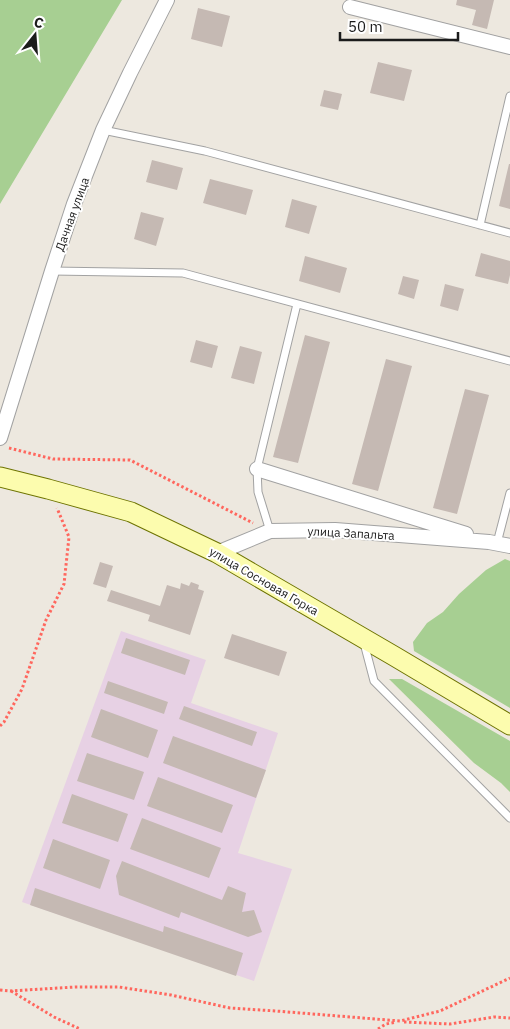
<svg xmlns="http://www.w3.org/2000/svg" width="510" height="1029" font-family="'IBM Plex Sans',sans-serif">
<rect width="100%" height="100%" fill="#ede8df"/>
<path fill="#e7d1e4" d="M121,631L206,660L191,703L278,733L238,853L292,869L254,981L22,902Z"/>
<path fill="#a7cf92" d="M0,0H122L0,204Z
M505,559L510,561V708L414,651L413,642L427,623L443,612L459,594L486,570Z
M389,679H402L510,741V792L501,783L474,763Z"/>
<path fill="#c5b9b3" d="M457,0H494L487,29L472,25L476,10L456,5Z
M198,8L230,16L222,47L191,39Z
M378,62L412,70L404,101L370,93Z
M324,90L342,94L338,110L320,106Z
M152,160L183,168L177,190L146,182Z
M509,164H510V209L499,206Z
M210,179L253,190L246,215L203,203Z
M292,199L317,206L309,234L285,227Z
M141,212L164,218L156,246L134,239Z
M481,253L510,261V275L508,284L475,276Z
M305,256L347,268L340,293L299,281Z
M403,276L419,280L414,299L398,294Z
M445,284L464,289L458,311L440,306Z
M305,335L330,342L298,463L273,457Z
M196,340L218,346L212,368L190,362Z
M240,346L262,352L254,384L231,378Z
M386,359L412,366L378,491L352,484Z
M465,389L489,395L457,514L433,508Z
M100,562L113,566L106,588L93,584Z
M191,582L199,585L198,589L204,591L190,635L148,621L150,615L107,601L111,590L160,606L167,585L180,589L181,583L189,586Z
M232,634L287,652L279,676L224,658Z
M126,638L190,660L185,675L121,653Z
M108,681L168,702L164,714L104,693Z
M184,706L257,732L252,746L179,719Z
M101,709L158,730L148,758L91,737Z
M173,736L266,770L256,798L163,763Z
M87,753L144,772L134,800L77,781Z
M158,777L233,805L222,833L147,806Z
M72,794L128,814L118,842L62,823Z
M142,818L221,848L209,878L130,849Z
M53,839L110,860L100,889L43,868Z
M122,861L222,900L228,886L246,893L242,912L254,910L262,932L248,937L181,912L179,918L119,895L116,876Z
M35,888L163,932L164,926L243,953L236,976L30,905Z"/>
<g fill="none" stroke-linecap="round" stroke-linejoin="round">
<defs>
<path id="lane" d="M103,130L205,151L510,233
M480,225L510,96
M52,271L183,273L510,361
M270,531L258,492L257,469L297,304
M497,543L510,493
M364,643L374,681L510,818"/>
<path id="street" d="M350,7L510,47
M0,438L52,271L74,204L103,130L130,73L167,0
M257,469L466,534
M217,553L270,531L335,530L489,542L510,546"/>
<path id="secondary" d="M0,477L48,489L131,512L217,553L394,656L510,725"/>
</defs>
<use href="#lane" stroke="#a2a2a2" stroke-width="9"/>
<use href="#street" stroke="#a2a2a2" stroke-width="16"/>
<use href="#secondary" stroke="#6d7300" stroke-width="21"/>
<path stroke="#ff675e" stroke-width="3" stroke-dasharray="2.5 2.5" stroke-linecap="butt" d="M9,448L53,459L130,460L253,523
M0,726L4,722L22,689L46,620L64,584L69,537L57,508
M0,990L10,991L75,987H119L171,995L230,1008L276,1011L400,1021L440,1011L510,978
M11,991L54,1017L80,1029
M404,1022L450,1024L494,1017L510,1018
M378,1029L386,1024L396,1022"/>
<use href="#lane" stroke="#fff" stroke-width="7"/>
<use href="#street" stroke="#fff" stroke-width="14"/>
<use href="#secondary" stroke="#fcfcae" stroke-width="19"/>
</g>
<g text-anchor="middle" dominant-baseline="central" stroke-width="4" stroke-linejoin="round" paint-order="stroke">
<g font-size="12" fill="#1b1b1b" stroke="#fff">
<text transform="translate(72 214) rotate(-70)">Дачная улица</text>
<text transform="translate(351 533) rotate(3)">улица Запальта</text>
<text transform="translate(264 581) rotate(30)">улица Сосновая Горка</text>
</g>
</g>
<g transform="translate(35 35) rotate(17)" stroke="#ffffff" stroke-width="4" paint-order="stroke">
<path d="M0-4L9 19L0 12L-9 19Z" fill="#1b1b1b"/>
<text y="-8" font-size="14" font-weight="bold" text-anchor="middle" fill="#1b1b1b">С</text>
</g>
<path d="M340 32v8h118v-8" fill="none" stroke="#1b1b1b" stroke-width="2.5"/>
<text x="348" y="32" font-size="15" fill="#1b1b1b" stroke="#ffffff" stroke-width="4" paint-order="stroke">50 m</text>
</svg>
